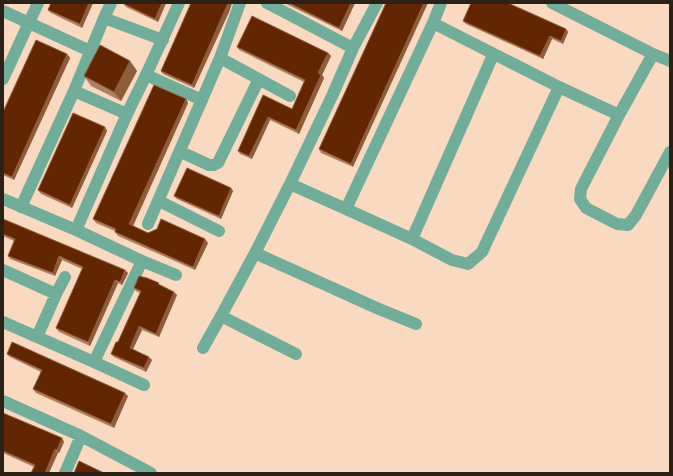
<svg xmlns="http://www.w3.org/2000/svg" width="673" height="476" font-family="Cabin,sans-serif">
<rect width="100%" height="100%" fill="#f9d9c0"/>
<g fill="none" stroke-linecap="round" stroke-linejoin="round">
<path stroke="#71ad98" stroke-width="12" d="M267,3L353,48
M552,3L653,54L619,115L559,87
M3,11L90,51
M104,18L163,40
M653,54L670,61
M220,58L290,96
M146,75L202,100
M3,79L38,3
M74,91L127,114
M619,115L581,189L580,199L586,208L617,224L628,225L636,215L670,152
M181,152L209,165H214L218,163L259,79
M290,184L346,209L433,23L441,3
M3,199L76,230L127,114L146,75L179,3
M159,201L219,231
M21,207L74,91L104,18L111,3
M346,209L412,239L452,260L468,264L482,252L559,87L433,23
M148,224L220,58L240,3
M76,230L142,261L176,275
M412,239L493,55
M255,253L379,309L416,324
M3,270L56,294
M221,316L255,253L290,184L333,94L353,48L377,3
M3,322L94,362L144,385
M37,337L56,294L65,277
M203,348L221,316L296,354
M94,362L142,261
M3,401L81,436L151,473
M65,473L81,436"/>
</g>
<path fill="#ae8061" d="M51,3H93L82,28L51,13L48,10Z
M124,3H166L158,22L126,7L124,4Z
M191,3H232L229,12L194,88L163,74L161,71Z
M284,3H355L342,31Z
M386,3L353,167L321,153L319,149Z
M463,21L566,29L568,32L563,44L552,39L543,59L466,24Z
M237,47L328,53L331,56L322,75L324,78L299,134L270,120L252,159L240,154L238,151L263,95L292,109L304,82L239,50Z
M67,54L70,58L14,180L3,175V112Z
M130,61L137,71L121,101L91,86L84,76Z
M186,99L188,103L133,226L148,233L208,243L195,270L118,236L115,232V231L96,223L93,219Z
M105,127L107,131L72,208L41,194L38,190Z
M231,188L233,191L221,219L177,199L174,196Z
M3,219L128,273L122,285L118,283L90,346L59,332L56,328L82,269L62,260L55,276L10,259L8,256L14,241L3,236Z
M161,286L177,295L159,337L142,330L133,349L152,360L146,372L114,357L111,354L118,342L140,293L136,291L134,288Z
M7,354L128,396L114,428L36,393L33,389L41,372L10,357Z
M3,413L62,438L64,442L59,453H58L34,467L3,453Z"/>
<path fill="#8f5c3b" d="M89,3H93L82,28L80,24Z
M162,3H166L158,22L155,19Z
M228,3H232L229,12L194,88L192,85Z
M351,3H355L342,31L339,28Z
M424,3H428L353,167L351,164Z
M566,29L568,32L563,44L561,41Z
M550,36L552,39L543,59L540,56Z
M328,53L331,56L322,75L324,78L299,134L296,130L318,73Z
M67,54L70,58L14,180L12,177Z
M130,61L137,71L121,101L114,92Z
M186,99L188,103L132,228L129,224Z
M268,117L270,120L252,159L249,156Z
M105,127L107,131L72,208L70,205Z
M231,188L233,191L221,219L219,216Z
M205,239L208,243L195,270L193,267Z
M59,256L62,260L55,276L53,273Z
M125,270L128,273L122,285L120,282Z
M115,280L118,283L90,346L88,342Z
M174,292L177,295L159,337L156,334Z
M139,326L142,330L132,351L130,348Z
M149,357L152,360L146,372L144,368Z
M125,393L128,396L114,428L111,424Z
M62,438L64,442L59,453L57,450Z
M55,449L58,453L49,473H45Z"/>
<path fill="#622702" stroke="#8f5c3b" d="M51,3H89L80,24L48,10Z
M124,3H162L155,19L124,4Z
M191,3H228L192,85L161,71Z
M289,3H351L339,28Z
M386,3H424L351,164L319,149Z
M471,3H508L566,29L561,41L550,36L540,56L463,21Z
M252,16L328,53L318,73L321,75L296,130L268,117L249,156L238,151L263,95L292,109L305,80L237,47Z
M36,40L67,54L12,177L3,173V112Z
M100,45L130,61L114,92L84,76Z
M154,85L186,99L129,224L148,233L157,229L161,219L205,239L193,267L115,232L116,229L93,219Z
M73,113L105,127L70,205L38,190Z
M187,168L231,188L219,216L174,196Z
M3,219L125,270L120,282L115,280L88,342L56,328L83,267L59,256L53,273L8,256L15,239L3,234Z
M139,276L147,278L159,283L158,284L174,292L156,334L139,326L130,348L149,357L144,368L111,354L116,342H118L141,291L134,288Z
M12,342L125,393L111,424L33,389L42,370L7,354Z
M3,413L62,438L57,450L55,449L45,473H31L35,465L3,451Z
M79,461L104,473H74Z"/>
<rect width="673" height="476" fill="none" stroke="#2c2117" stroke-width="8"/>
</svg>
